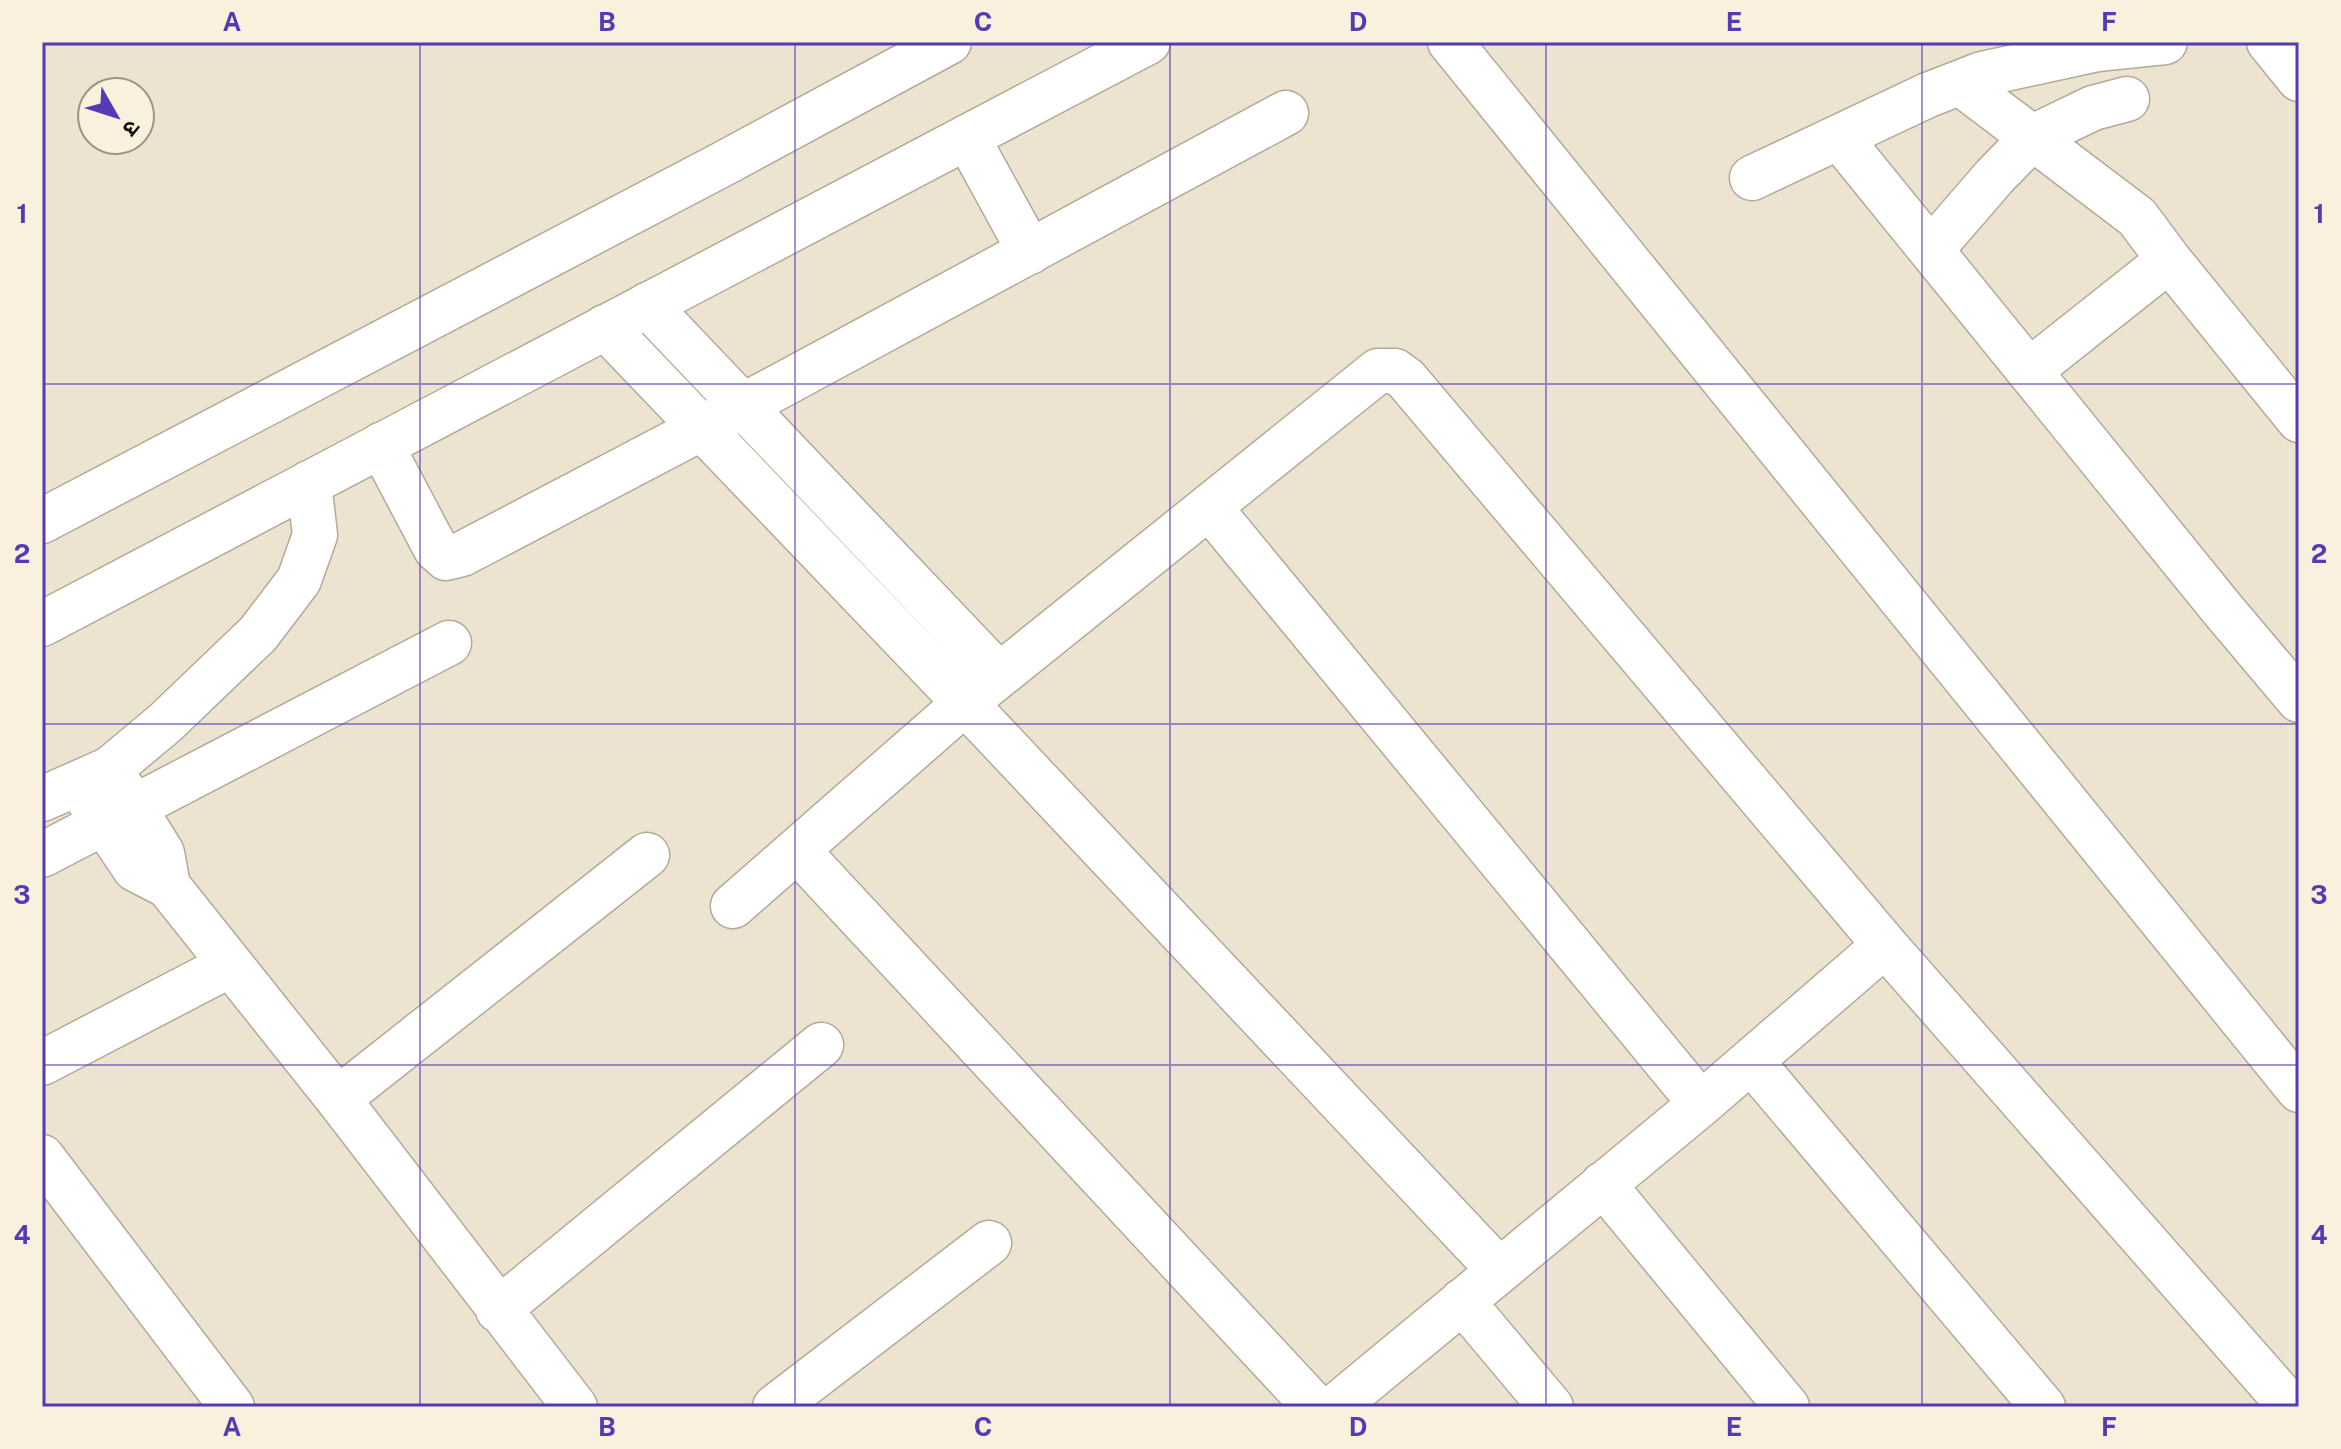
<svg xmlns="http://www.w3.org/2000/svg" width="2341" height="1449" font-family="'Public Sans','Noto Sans Devanagari',sans-serif">
<rect width="100%" height="100%" fill="#ece3d0"/>
<g fill="none" stroke-linecap="round" stroke-linejoin="round">
<defs>
<path id="minor" d="M1450,42L2299,1090
M2269,42L2299,79
M1960,83L2137,217L2169,260
M967,137L1030,252
M1839,137L2223,610L2299,700
M1752,178L1928,95L1982,74L2097,49L2165,42
M1931,250L1995,176L2033,137L2093,108L2127,99
M647,305L999,675
M605,327L965,703L1499,1270
M2029,371L2169,260L2299,420
M381,445L436,549L446,558L462,554L702,428L1286,113
M1209,507L1701,1104
M118,782L162,853L168,886
M78,784L135,869L168,886L338,1099L575,1407
M42,799L110,769L165,723L258,634L299,580L315,535L309,483
M797,850L1315,1407
M42,855L449,643
M733,906L965,703L1378,371H1395L1406,379L1885,945L1701,1104L1335,1407
M1885,945L2291,1407
M1751,1061L2043,1407
M42,1063L230,965
M338,1099L647,855
M42,1157L232,1407
M1603,1184L1787,1407
M1462,1301L1551,1407
M498,1310L821,1045
M775,1407L989,1243"/>
<path id="major" d="M42,521L719,166L949,42
M42,624L1148,42"/>
</defs>
<use href="#minor" stroke="#b3aa98" stroke-width="47"/>
<use href="#major" stroke="#b3aa98" stroke-width="47"/>
<use href="#minor" stroke="#fff" stroke-width="44"/>
<use href="#major" stroke="#fff" stroke-width="44"/>
</g>
<path fill="none" stroke="#553bb3" stroke-width="2" stroke-opacity="0.55" d="M420,42V1407M795,42V1407M1170,42V1407M1546,42V1407M1922,42V1407M42,384H2299M42,724H2299M42,1065H2299"/>
<rect width="2341" height="1449" fill="none" stroke="#f9f0dd" stroke-width="88"/>
<g transform="translate(116 116) rotate(129)"><circle r="38" fill="#f9f0dd" stroke="#9c9587" stroke-width="2"/>
<path d="M0-6L14 30L0 20L-14 30Z" fill="#553bb3"/>
<text y="-12" font-size="22" font-weight="bold" text-anchor="middle" fill="#100d07">उ</text>
</g>
<rect x="44" y="44" width="2253" height="1361" fill="none" stroke="#553bb3" stroke-width="3"/>
<g font-size="26" text-anchor="middle" font-weight="bold" fill="#553bb3">
<text x="232" y="31">A</text>
<text x="607" y="31">B</text>
<text x="983" y="31">C</text>
<text x="1358" y="31">D</text>
<text x="1734" y="31">E</text>
<text x="2109" y="31">F</text>
<text x="22" y="223">1</text>
<text x="2319" y="223">1</text>
<text x="22" y="563">2</text>
<text x="2319" y="563">2</text>
<text x="22" y="904">3</text>
<text x="2319" y="904">3</text>
<text x="22" y="1244">4</text>
<text x="2319" y="1244">4</text>
<text x="232" y="1436">A</text>
<text x="607" y="1436">B</text>
<text x="983" y="1436">C</text>
<text x="1358" y="1436">D</text>
<text x="1734" y="1436">E</text>
<text x="2109" y="1436">F</text>
</g>
</svg>
